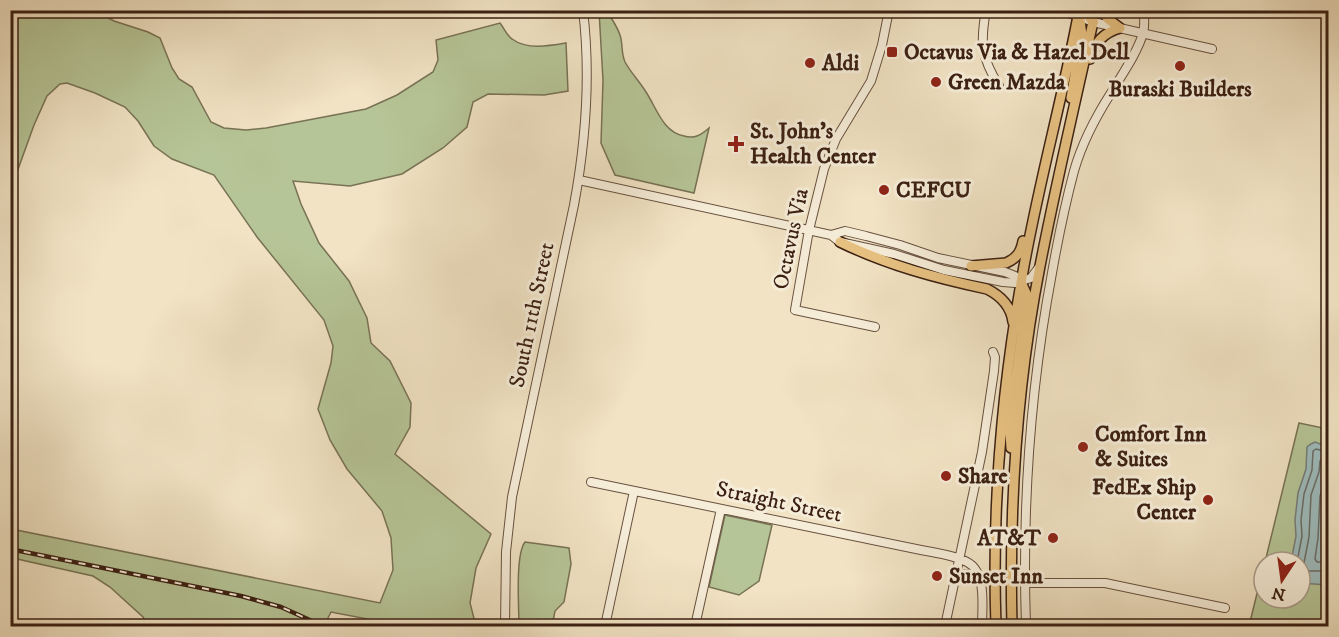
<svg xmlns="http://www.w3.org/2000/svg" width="1339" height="637" font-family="'IM FELL DW Pica',serif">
<rect width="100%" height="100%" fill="#f1e3c4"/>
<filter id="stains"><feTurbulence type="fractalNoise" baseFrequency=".00333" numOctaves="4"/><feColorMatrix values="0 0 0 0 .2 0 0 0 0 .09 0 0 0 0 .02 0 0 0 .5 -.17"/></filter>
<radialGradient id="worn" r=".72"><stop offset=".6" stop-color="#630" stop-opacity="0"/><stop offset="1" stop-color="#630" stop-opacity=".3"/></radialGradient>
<path fill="#b6c597" stroke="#787255" stroke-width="1.5" d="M11,10L95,11L114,21L148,32L160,38L172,68L179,79L192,87L211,122L224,128L246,130L266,128L366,109L397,95L433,72L438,60L436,40L500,23C504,28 507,36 512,39C527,50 549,46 566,43L568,91L544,95L488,94L473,102L467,127L443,148L402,174L350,186L293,181L301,204L319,243L349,281L367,318L371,343L390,361L411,403L410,427L395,454L491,534L476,568L470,603L476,626H404L331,612L324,626H148L143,617L110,587L93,576L17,559L13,594L11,596V529L380,603L393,570L391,538L382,511L347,469L330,440L318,409L331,363L333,346L324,320L257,237L214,175L172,159L154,146L138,121L125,107L95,93L67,83L60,84L47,96L34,125L17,172L11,170L15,51L11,45Z
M599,11H607C611,18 617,26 620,35C623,44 621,53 625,62C631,73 640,82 646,92C657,109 663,132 684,136C695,139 701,135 709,128L694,193L615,175L601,143L603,80Z
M1299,423L1328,429V626H1249L1264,565V598H1300V562H1265Z
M725,515L772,525L759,581L739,595L709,587Z
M525,542L569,548L571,564L564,602L555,611L552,626H519C519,608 515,555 525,542Z"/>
<path fill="#9ebcbd" stroke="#767e79" stroke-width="1.5" d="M1315,442L1328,447V585L1300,583V562H1291L1296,536L1295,520L1298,493L1306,469L1307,447L1311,444Z"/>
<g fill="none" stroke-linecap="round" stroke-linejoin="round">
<path stroke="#6c6e68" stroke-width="1.5" d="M1328,460L1322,459L1320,461L1319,472L1311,495L1309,537L1303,568L1304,570L1307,571H1328
M1328,470L1320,496L1318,538L1315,559L1317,562H1328
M1297,562L1302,536L1301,520L1304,494L1312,470L1313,451L1316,449L1328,452"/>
<defs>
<path id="minor" d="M986,10C980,43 981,57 999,86
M1056,10L1078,16L1093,22L1212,49
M579,180L831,235L840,242L894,254L944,270L1003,282L1015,283L1031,278L1040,266
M831,235L845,231L866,236L900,245L938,258L1005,272L1015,276L1021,282
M875,327L795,310L809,230L824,169L836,139L871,81L882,45L889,10
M591,482L921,550C936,553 954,555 967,562C987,572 982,607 982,626
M955,580C963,572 970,573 980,578
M1025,583H1105L1225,608
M505,626L506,552L512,497L574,205C586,140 591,76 583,10
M605,626L634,491
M695,626L721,509
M945,626L982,452L994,371L995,357L993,352
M1026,626C1022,508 1030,390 1052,273C1058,239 1065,205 1074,171C1082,143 1095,118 1111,93C1121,76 1138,52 1143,33C1145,26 1144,18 1144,10"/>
<path id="major" d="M1102,10L1108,19L1120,28
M1090,59C1095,42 1103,33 1120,28
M1071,98L1082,35L1080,20
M840,242C887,265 936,278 987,289C1001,296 1011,306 1013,322
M971,266L1006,263C1017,258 1021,252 1023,241
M1011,448L1010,432L1012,407L1026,304V293L1021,282
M996,626C992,512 1001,396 1021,283C1036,193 1061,105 1078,16
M1012,626C1009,506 1017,384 1040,266C1056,184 1075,103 1093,22"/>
<path id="highway" d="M1088,10L1089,15L1093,22
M1078,16L1079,10"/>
</defs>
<use href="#minor" stroke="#68513f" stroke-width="10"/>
<use href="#major" stroke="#3b2013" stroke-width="12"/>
<use href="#highway" stroke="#3b2013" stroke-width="14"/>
<use href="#minor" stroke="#f6edd9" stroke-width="8"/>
<use href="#major" stroke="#e8c282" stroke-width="9"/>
<use href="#highway" stroke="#e8c282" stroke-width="10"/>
<defs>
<path id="rail" d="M10,549L241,596L281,607L323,626"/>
</defs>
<use href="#rail" stroke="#3b2013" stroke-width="4.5"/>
<use href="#rail" stroke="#f6edd9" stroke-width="2" stroke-dasharray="7" stroke-linecap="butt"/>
</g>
<g fill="#8f2418" stroke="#f6edd9" stroke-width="2">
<rect x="886" y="46" width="12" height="12" rx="3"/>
<circle cx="810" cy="63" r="6"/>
<circle cx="1180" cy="66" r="6"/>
<circle cx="936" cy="82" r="6"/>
<path d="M733 135h6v6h6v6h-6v6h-6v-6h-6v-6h6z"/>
<circle cx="884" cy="190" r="6"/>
<circle cx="1083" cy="447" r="6"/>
<circle cx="946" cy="476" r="6"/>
<circle cx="1208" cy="500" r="6"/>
<circle cx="1053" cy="538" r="6"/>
<circle cx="937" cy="576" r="6"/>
</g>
<g text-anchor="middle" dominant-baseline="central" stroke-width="6" stroke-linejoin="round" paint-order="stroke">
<g font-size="22" font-weight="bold" fill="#3b2013" stroke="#f6edd9" text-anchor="start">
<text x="904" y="52">Octavus Via &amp; Hazel Dell</text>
<text x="822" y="63">Aldi</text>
<text x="948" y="82">Green Mazda</text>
<text x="1180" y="89" text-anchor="middle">Buraski Builders</text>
<text x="750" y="131">St. John's<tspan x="750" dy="25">Health Center</tspan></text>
<text x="896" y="190">CEFCU</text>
<text x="1095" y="434">Comfort Inn<tspan x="1095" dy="25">&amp; Suites</tspan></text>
<text x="958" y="476">Share</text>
<text x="1196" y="487" text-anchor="end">FedEx Ship<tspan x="1196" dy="25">Center</tspan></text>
<text x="1041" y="538" text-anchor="end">AT&amp;T</text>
<text x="949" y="576">Sunset Inn</text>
</g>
<g font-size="22" fill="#3b2013" stroke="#f6edd9">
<text transform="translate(791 239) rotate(-78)">Octavus Via</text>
<text transform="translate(532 315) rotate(-78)">South 11th Street</text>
<text transform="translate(779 502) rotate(12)">Straight Street</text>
</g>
</g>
<rect width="1339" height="637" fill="none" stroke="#f1e3c4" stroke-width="36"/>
<rect x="12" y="12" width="1315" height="613" fill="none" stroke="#3b2013" stroke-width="3"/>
<rect x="18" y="18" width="1303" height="601" fill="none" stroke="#3b2013" stroke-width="1.5"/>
<g transform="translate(1282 580) rotate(193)"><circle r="28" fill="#f6edd9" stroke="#ab9b8a" stroke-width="1.5"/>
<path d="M0-4.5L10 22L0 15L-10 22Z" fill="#8f2418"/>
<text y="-9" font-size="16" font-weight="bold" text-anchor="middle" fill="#3b2013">N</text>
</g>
<rect width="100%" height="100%" filter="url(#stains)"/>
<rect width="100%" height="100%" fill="url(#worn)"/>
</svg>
